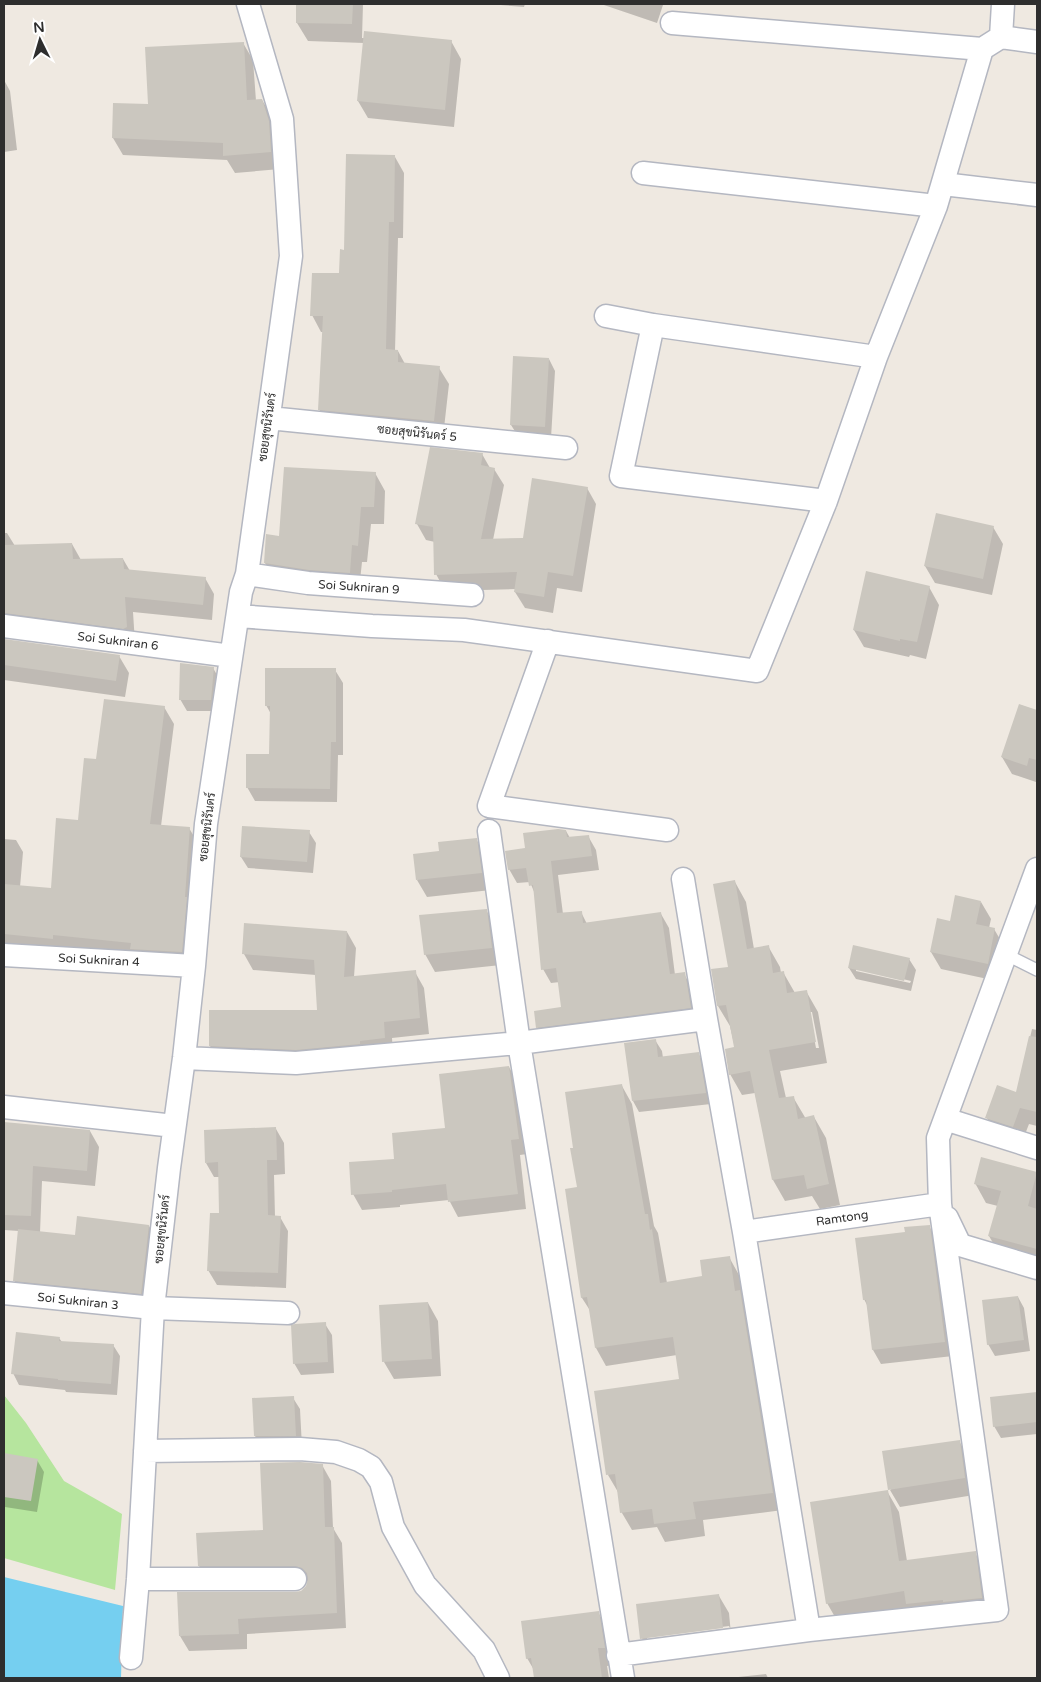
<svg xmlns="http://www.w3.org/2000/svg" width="1041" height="1682" font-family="'Varela Round',Sarabun,sans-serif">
<rect width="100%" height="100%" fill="#efe9e1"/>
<path fill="#b6e59e" d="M4,1395L26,1423L64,1481L122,1514L115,1590L4,1558Z"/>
<path fill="#75cff0" d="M4,1577L123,1606L121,1678H4Z"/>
<path fill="#0003" fill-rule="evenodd" d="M297,4H363L362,38L451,41L461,59L454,127L368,118L358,101L364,43L308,41L297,23Z
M488,4H525L524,7Z
M601,4H663V5L657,23Z
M243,43L253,60L256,101L262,100L272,117L280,169L235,173L227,160L123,155L113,138L149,105Z
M4,80L10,91L17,150L4,152Z
M395,157L404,173L403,238H398L395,351H398L405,364L439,368L449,384L443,437L328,426L319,409L324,332H321L312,315L340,274L345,251Z
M549,359L555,371L551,438L518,436L511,425Z
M482,454L490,468L494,469L504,485L493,540L524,539L587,488L596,504L582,592L557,588L553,613L525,608L515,592L516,589L445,591L436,574L435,542L426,540L417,524Z
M375,473L385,491L384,524H371L367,562H362L359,590L275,580L265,563L280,537Z
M993,527L1003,544L992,595L935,583L925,566Z
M4,533H7L15,546L72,544L81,560L123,559L130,571L205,578L214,594L212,620L133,612L135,643L4,626Z
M929,587L939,605L926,659L910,655L909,657L864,647L854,630Z
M4,640L119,656L129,673L125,697L4,680Z
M213,668L220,680L217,711H187L180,699Z
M335,670L343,683V755H338L337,802L255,801L247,787L270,756L271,714L266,705Z
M1020,705L1037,711L1036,782L1012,774L1002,757Z
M164,707L174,724L161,826L189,828L199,845L191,969L4,944V839L16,840L23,852L20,887L52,890L79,821L97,761Z
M566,831L570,838L588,836L596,850L599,870L558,875L563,914L581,912L587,924L661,914L669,928L675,975L684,974L692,988L698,1022L545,1041L537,1027L563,1008L560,982L551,983L543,969L535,894L530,882L517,883L509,869L526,849Z
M309,832L316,843L313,873L248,868L241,857Z
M476,839L486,856L491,890L427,897L417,880Z
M735,882L746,902L754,949L768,946L780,967L781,973L783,972L795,993L806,991L818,1012L827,1063L780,1071L786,1098L793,1097L806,1119L814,1117L826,1138L840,1205L820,1209L812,1196L785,1201L773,1180L755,1093L742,1095L730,1074L735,1048L730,1026L718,1006L729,968ZM809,1012H812L819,1048H816Z
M981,902L991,919L989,928L994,929L1004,946L997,981L941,969L931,952L951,922Z
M486,910L496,927L501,965L435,972L425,954Z
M347,932L356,948L354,977L415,972L424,988L429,1034L392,1038L393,1054L220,1062L210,1046L318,1011L316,975L253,970L244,954Z
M909,959L916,970L911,991L856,979L849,968ZM856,968L911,981L910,983L856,971Z
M1032,1029L1037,1030V1126L1029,1124L1022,1142L996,1134L987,1118L1017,1094Z
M655,1040L662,1051L663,1058L698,1053L705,1065L711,1104L639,1112L633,1101Z
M509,1067L518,1083L527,1154L520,1155L526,1209L458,1217L449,1200L400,1205V1207L362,1210L353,1194L395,1160L446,1129Z
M622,1086L632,1104L654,1226L658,1233L667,1283L704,1277L729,1257L739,1275L743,1297L750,1309L783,1510L703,1520L705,1536L665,1542L657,1527L632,1530L622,1513L618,1492L608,1475L680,1380L677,1355L606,1366L596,1348L591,1312L582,1298L579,1188L574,1149Z
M4,1123L90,1131L99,1147L95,1186L42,1181L40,1233L76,1236L149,1226L158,1242L150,1309L23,1296L14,1280L19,1231L4,1230Z
M276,1129L284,1143L285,1174L274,1175L275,1217H280L288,1231L286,1288L217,1285L208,1270L220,1215V1177H214L206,1163Z
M1036,1173L1037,1174V1265L1000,1255L989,1236L998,1206L986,1203L975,1183Z
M929,1226L937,1240L953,1356L881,1364L873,1350L868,1307L864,1299L906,1233Z
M1018,1297L1024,1308L1030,1351L995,1356L988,1344Z
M428,1303L438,1321L441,1376L394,1379L384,1362Z
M325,1324L332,1335L334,1373L301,1375L294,1363Z
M59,1338L62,1342L113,1345L120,1356L117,1395L66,1392L65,1390L19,1385L13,1373Z
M293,1398L300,1409L302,1447L262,1448L255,1436L253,1399Z
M1036,1406L1037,1434L1001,1438L994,1426Z
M959,1441L969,1458L974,1495L900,1507L890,1490Z
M5,1455L37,1460L44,1472L37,1512L5,1507L4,1505Z
M322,1465L331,1481L333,1528L342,1543L346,1628L247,1634V1649L189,1651L180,1636L303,1591L308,1586L309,1582L305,1581H208L199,1566L264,1531Z
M887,1491L899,1512L907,1561L975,1553L987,1574L993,1619L839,1624L827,1603Z
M719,1596L729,1613L732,1645L651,1656L642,1638ZM729,1626L730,1628L647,1639V1637Z
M598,1612L608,1630L614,1665L607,1666L609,1678H535L534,1670L527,1658Z
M766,1674L768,1678H729Z"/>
<path fill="#cbc7bf" d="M296,4H353L352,24L296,23Z
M364,31L452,40L445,110L357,101Z
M244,42L247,100L262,99L269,121L271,152L223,156V143L112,138L113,103L148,104L145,47Z
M346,154L395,155L394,222H389L386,349L398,350V362L440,366L434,421L318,410L323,316H310L312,273H339L340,249L344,250Z
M513,356L549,358L545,427L510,425Z
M430,447L483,453L481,465L495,468L481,539L523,538L532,478L588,487L573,576L548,572L544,597L514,592L517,572L434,575L433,527L415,524Z
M284,467L376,472L374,507H361L358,546L352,545L350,573L309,570L264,563L266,534L279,536Z
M936,513L994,526L983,579L924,566Z
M72,543L73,559L123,558L124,569L206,577L203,605L125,597L127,627L123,629L4,613V545Z
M866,571L930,586L917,642L900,639V641L853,630Z
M4,639L120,655L116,681L4,665Z
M180,663L214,667L211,700H179Z
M265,668H336V742H331L330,789L246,788V754H269L270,706H265Z
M104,699L165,706L150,824L190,827L185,897H187L182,952L130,949L131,943L53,935V939L4,934V884L51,888L56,818L78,820L84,758L96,759Z
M1019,704L1037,710V760L1029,758L1027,766L1001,757Z
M242,826L310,830L307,862L240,857Z
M558,829L566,830L567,837L589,835L592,856L551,861L557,913L582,911L583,923L661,912L670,974L685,972L691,1008L536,1028L534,1011L561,1007L556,968L541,970L533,885L529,886L526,868L508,870L505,851L525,848L523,833Z
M477,838L482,873L416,880L413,854L439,851L438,842Z
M735,880L747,949L769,945L773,973L784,971L787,993L807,990L816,1042L769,1050L779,1098L794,1096L798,1119L814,1115L829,1184L807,1189L804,1175L772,1180L750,1071L729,1075L725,1049L734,1047L726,1005L717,1006L711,969L728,967L713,884Z
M955,895L981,901L976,924L995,928L988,964L930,952L937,918L950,921Z
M487,909L492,948L424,955L419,915Z
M244,923L347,931L344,977L416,970L420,1018L384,1022L385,1038L360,1041V1044L296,1050L209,1046V1010H317L314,960L242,954Z
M853,945L910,958L904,981L848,968Z
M1029,1036L1037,1037V1112L1020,1108L1013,1127L985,1118L997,1085L1016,1092Z
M656,1039L658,1057L699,1052L706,1093L632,1101L624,1043Z
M509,1066L519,1139L511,1140L518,1194L448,1202L446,1184L392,1190V1192L351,1195L349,1162L394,1159L392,1133L445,1128L439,1074Z
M622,1084L645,1214H648L650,1230L652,1229L660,1283L702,1276L700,1260L730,1256L735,1291L740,1290L773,1493L693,1502L696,1519L654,1524L652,1509L620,1513L615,1474L606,1475L594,1391L679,1379L673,1337L595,1348L587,1297L581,1298L565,1189L577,1187L570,1148H573L565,1092Z
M4,1122L90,1130L87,1171L33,1166L31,1216L4,1215Z
M276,1127L277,1160H267L268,1215L281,1216L278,1273L207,1271L210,1213H219L218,1162L205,1163L204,1130Z
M981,1157L1037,1172L1028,1206L1037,1209V1249L988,1236L1001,1191L974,1184Z
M77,1216L149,1225L141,1294L13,1281L18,1229L75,1235Z
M930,1225L945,1342L872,1350L866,1300H863L855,1238L905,1232L904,1227Z
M1018,1296L1024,1340L987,1345L982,1300Z
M428,1302L432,1359L382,1362L379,1305Z
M326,1322L328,1362L293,1364L291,1325L295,1324Z
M16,1332L60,1337L59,1341L114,1344L111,1384L58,1380V1379L11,1374Z
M1037,1392V1422L993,1427L990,1397Z
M294,1396L296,1436H254L252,1398Z
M960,1440L965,1478L888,1490L882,1451Z
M4,1453L38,1459L31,1501L4,1497Z
M300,1462L323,1464L325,1527H334L337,1613L238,1619L239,1634L179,1636L177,1592H295L301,1591L306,1586L308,1579L307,1573L302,1568L295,1566H198L196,1533L263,1530L260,1463Z
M888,1490L899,1561L976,1551L982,1598L943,1602V1600L906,1604L904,1591L826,1604L810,1502Z
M719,1594L723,1628L640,1639L636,1604Z
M599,1611L605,1648H598L602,1678H534L531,1658L526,1659L521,1621Z"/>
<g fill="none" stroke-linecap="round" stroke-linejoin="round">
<defs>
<path id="service" d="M1005,954L1037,970"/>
<path id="minor" d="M672,23L982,49L1001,37L1037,42
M1001,37L1003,4
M643,173L936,206
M943,184L1037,195
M606,316L653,325L876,357
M653,325L621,476L826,501
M269,418L566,448
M247,574L308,583L472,595
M238,616L372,626L464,630L757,671L826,501L876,357L936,206L982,49
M4,626L231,656
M548,641L489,806L667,830
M489,831L519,1043L623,1678
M683,879L706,1019L744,1232L809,1630
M4,955L194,966
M184,1058L296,1063L519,1043L706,1019
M4,1107L174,1126
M945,1119L1037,1148
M947,1218L960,1245L1037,1268
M744,1232L940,1204
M4,1293L153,1308L288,1313
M145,1451L300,1449L336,1452L359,1460L371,1467L381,1482L393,1527L425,1585L484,1650L498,1678
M138,1579H295
M618,1655L809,1630L997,1610L940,1204L938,1138L1037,869
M131,1658L138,1579L153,1308L169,1168L184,1058L194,966L206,824L241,592L247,574L291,256L282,119L248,4"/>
</defs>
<use href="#service" stroke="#b4b7c1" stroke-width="14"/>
<use href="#minor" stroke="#b4b7c1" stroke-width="25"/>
<use href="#service" stroke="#fff" stroke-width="11"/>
<use href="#minor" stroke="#fff" stroke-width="22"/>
</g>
<g text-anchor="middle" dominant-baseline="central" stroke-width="4" stroke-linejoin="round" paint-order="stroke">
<g font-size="12" fill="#2e2e2e" stroke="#fff">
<text transform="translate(267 427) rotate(-82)">ซอยสุขนิรันดร์</text>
<text transform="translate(417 433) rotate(6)">ซอยสุขนิรันดร์ 5</text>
<text transform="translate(359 587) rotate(4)">Soi Sukniran 9</text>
<text transform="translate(118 641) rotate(7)">Soi Sukniran 6</text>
<text transform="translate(207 827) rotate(-83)">ซอยสุขนิรันดร์</text>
<text transform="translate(99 960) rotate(3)">Soi Sukniran 4</text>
<text transform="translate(842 1218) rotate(-8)">Ramtong</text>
<text transform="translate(162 1229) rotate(-84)">ซอยสุขนิรันดร์</text>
<text transform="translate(78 1301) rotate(6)">Soi Sukniran 3</text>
</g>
</g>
<rect width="1041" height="1682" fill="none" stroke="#2e2e2e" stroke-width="10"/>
<g transform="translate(40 40) rotate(355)" stroke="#ffffff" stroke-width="4" paint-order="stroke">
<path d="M0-4L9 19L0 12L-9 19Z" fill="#2e2e2e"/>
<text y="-8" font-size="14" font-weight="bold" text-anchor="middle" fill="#2e2e2e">N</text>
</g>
</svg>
